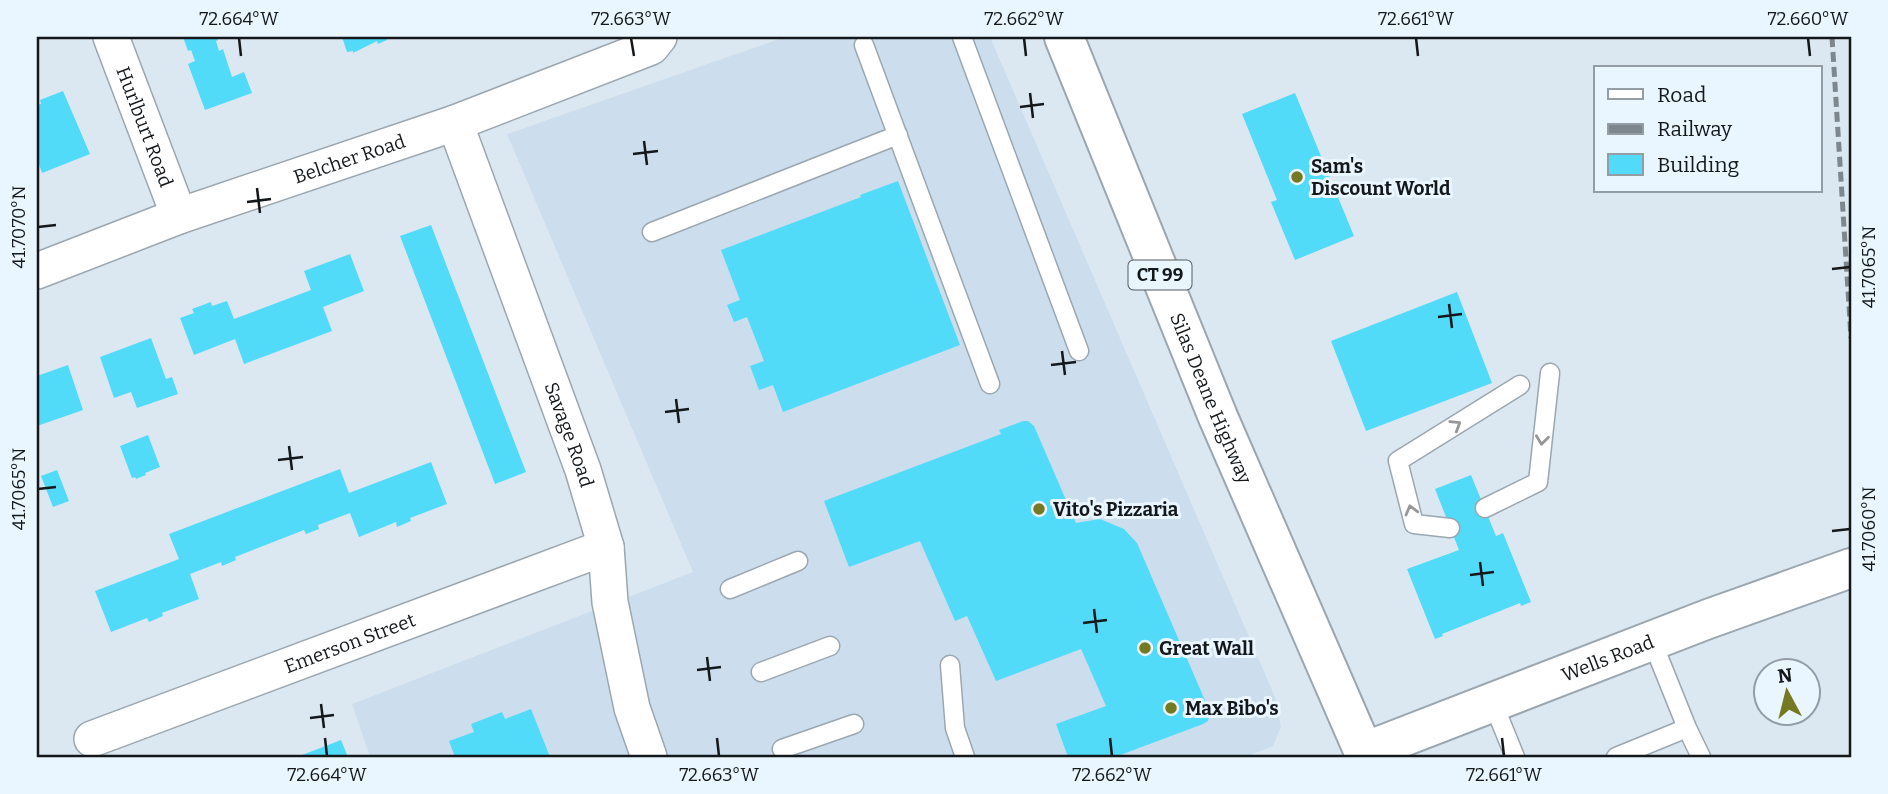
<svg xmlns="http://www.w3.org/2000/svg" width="1888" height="794" font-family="Bitter,serif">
<rect width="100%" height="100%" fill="#dce8f1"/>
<path fill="#ccdeed" d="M785,37H990L1275,697L1281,727L1273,746L1245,757H370L352,704L693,572L507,134Z"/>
<path fill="#52daf9" d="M183,37H217L218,40L216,41L219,51L223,49L232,77L244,72L252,93L205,110L188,64L195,61L191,50L188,51Z
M342,37H386L387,40L378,44L377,41L353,53V51L347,52Z
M63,91L90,154L42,173L37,158V105L41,104L40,100Z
M1295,93L1354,236L1295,260L1271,202L1277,200L1242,114Z
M898,181L960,345L783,412L773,385L759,390L750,366L764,361L747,317L734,322L727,305L740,300L721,250L861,197L860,195Z
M431,225L526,472L495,484L400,236Z
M350,254L364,291L323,307L332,331L244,364L235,339L194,355L180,318L194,313L192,309L211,302L212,306L227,301L234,319L311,290L304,271Z
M1457,292L1492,383L1366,431L1331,341Z
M151,338L166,379L172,377L178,394L137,408L131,392L114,398L100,357Z
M68,365L83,410L37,426V376Z
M1023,421H1028L1034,426L1076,523L1100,519L1124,529L1137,543L1210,712L1208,721L1203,724L1115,757H1068L1056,724L1106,706L1081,649L996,681L967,616L955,621L920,541L849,567L824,501L1001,434L999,430Z
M148,435L160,467L145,473L146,475L136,479L135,477L132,478L120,446Z
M431,462L447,504L410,518L411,521L397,527L396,522L359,537L350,513L318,525L319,529L306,534L304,530L235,557L236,560L222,566L221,562L190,574L199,599L162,613L163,616L149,622L147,618L111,632L95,591L179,559L169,534L340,469L349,493Z
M57,470L69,501L53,507L41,476Z
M1471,475L1496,536L1503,533L1531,602L1521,606L1520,603L1442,634L1443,636L1435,639L1407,569L1459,550L1435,489Z
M531,709L550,757H455L449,741L474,732L471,724L502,712L505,719Z
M341,740L348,757H297Z"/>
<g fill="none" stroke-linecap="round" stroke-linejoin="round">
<defs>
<path id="service" d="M962,37L1079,351
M864,45L990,384
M652,232L898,135
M1485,508L1538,482L1550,373
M1450,528L1414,524L1398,461L1520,385
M730,589L798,561
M1652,641L1687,728
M950,665L955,728L965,757
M761,672L830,646
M1493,703L1515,757
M782,749L854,724
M1616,757L1687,728L1701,757"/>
<g id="minor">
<path id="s1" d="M111,37L179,216"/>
<path id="s2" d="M455,123L583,470L606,547L610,602L632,708L649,757"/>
<path id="s3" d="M37,271L179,216L455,123L651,47L659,37"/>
<path id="s4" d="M92,739L606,547"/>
</g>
<g id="tertiary">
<path id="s5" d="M1364,752L1708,619L1851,568"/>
</g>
<g id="primary">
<path id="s6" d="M1064,37L1218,417L1366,757"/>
</g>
</defs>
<use href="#service" stroke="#9ba7b0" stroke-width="21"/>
<use href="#minor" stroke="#9ba7b0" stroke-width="38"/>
<use href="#tertiary" stroke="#9ba7b0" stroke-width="42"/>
<use href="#primary" stroke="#9ba7b0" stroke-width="42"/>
<use href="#service" stroke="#fff" stroke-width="18"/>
<use href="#minor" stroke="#fff" stroke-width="35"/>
<use href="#tertiary" stroke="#fff" stroke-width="38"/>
<use href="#primary" stroke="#fff" stroke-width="38"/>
<path stroke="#7e878d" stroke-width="5" stroke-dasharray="10 5" stroke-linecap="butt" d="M1832,37L1851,338"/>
</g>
<defs><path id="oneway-chevron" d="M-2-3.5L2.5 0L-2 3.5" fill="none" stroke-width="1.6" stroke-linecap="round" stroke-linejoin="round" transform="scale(1.75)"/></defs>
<g stroke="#959798">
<use href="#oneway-chevron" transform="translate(1456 425) rotate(-32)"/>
<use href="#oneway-chevron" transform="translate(1542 440) rotate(97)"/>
<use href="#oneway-chevron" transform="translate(1411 510) rotate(-105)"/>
</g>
<path fill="none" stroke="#14181b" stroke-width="2.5" d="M239,38L241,56M631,38L634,56M1024,38L1026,56M1416,38L1418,56M1808,38L1810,56M1030,93L1033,118M1020,107L1044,104M644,141L647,165M633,154L658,151M257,188L260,213M247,202L271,199M38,227L56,225M1832,269L1850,267M1449,304L1452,328M1438,317L1462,314M1062,351L1065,375M1051,365L1076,362M676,399L679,423M665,412L689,409M289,446L292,470M278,460L303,457M38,489L56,487M1832,531L1850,529M1480,562L1483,586M1470,575L1494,572M1094,609L1097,633M1083,623L1107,620M707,657L710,681M697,670L721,667M321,704L324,728M310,718L334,715M325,738L327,756M717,738L719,756M1110,738L1112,756M1502,738L1504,756"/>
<g fill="#757921" stroke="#e9f5ff" stroke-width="2.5">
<circle cx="1297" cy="177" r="7"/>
<circle cx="1039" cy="509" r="7"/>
<circle cx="1145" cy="648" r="7"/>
<circle cx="1171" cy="708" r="7"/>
</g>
<g text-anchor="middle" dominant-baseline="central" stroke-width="6" stroke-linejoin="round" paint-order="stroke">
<rect fill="#e9f5ff" stroke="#545a5f" stroke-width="2" x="1128.5" y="260.5" width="63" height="29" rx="5"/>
<g font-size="18" font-weight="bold" fill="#14181b">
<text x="1160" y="275">CT 99</text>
</g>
<g font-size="19" fill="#14181b" stroke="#e9f5ff">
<text stroke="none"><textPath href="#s1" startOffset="96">Hurlburt Road</textPath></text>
<text stroke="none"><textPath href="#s3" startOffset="332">Belcher Road</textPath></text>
<text stroke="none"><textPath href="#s6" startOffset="390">Silas Deane Highway</textPath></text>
<text stroke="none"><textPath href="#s2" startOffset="332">Savage Road</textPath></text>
<text stroke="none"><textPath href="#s4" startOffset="275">Emerson Street</textPath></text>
<text stroke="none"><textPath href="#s5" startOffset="261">Wells Road</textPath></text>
</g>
<g font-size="19" font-weight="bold" fill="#14181b" stroke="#e9f5ff" text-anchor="start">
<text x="1311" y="166">Sam's<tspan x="1311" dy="22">Discount World</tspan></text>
<text x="1053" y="509">Vito's Pizzaria</text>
<text x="1159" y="648">Great Wall</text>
<text x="1185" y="708">Max Bibo's</text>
</g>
</g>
<rect width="1888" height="794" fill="none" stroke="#e9f5ff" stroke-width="77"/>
<rect x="1594" y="66" width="228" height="126" fill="#e9f5ff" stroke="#949da4" stroke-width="2"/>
<rect x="1608" y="89" width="35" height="10" fill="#ffffff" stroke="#949da4" stroke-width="2"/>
<text x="1657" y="102" font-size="21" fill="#14181b">Road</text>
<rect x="1608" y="124" width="35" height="10" fill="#7e878d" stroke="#949da4" stroke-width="2"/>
<text x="1657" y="136" font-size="21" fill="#14181b">Railway</text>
<rect x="1608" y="154" width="35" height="21" fill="#52daf9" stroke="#949da4" stroke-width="2"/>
<text x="1657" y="172" font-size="21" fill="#14181b">Building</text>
<g transform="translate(1787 692) rotate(353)"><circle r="33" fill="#e9f5ff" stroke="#949da4" stroke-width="2"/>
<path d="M0-5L12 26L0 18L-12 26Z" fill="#757921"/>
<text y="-10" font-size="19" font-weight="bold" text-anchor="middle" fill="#14181b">N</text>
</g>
<rect x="38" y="38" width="1812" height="718" fill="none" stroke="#14181b" stroke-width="2.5"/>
<g font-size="18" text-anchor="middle" fill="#14181b">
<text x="239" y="25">72.664°W</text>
<text x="631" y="25">72.663°W</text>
<text x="1024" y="25">72.662°W</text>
<text x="1416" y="25">72.661°W</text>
<text x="1808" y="25">72.660°W</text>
<text transform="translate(19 227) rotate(-90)" y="6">41.7070°N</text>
<text transform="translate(1869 267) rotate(-90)" y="6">41.7065°N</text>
<text transform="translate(19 489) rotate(-90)" y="6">41.7065°N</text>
<text transform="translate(1869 529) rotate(-90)" y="6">41.7060°N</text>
<text x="327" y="781">72.664°W</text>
<text x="719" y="781">72.663°W</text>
<text x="1112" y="781">72.662°W</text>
<text x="1504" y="781">72.661°W</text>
</g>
</svg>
